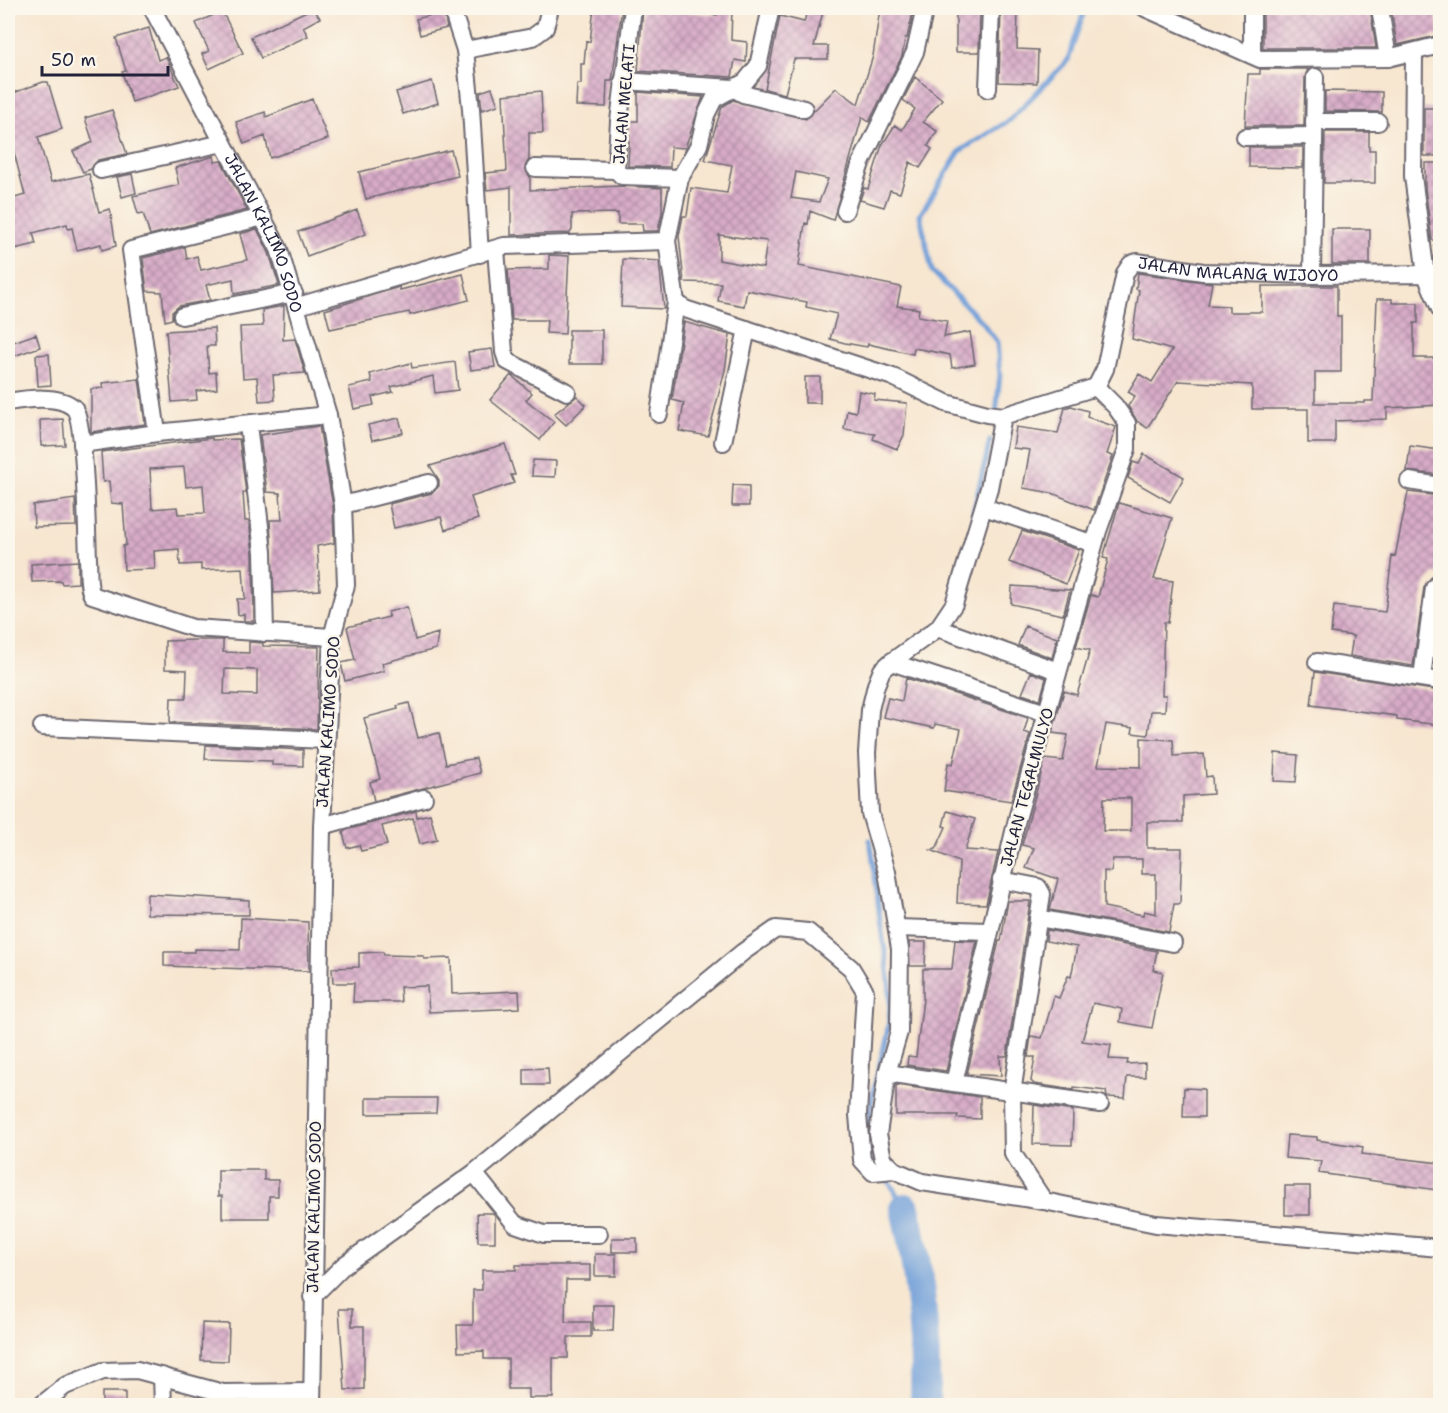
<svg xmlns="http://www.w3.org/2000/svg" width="1448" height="1413" font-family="'Shantell Sans',sans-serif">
<defs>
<pattern id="building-cross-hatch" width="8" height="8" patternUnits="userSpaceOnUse" patternTransform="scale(1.5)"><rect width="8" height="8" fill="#d8acc8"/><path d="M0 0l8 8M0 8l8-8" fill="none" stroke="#af8ca4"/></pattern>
</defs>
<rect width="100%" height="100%" fill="#fbf7ec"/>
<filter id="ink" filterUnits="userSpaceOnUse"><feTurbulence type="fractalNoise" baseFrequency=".0167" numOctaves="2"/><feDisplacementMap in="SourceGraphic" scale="12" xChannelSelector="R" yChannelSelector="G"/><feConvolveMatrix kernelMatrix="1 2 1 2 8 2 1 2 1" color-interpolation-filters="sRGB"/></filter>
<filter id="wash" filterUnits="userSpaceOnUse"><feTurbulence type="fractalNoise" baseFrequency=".008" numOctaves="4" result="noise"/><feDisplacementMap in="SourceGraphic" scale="24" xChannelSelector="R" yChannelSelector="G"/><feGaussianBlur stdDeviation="1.35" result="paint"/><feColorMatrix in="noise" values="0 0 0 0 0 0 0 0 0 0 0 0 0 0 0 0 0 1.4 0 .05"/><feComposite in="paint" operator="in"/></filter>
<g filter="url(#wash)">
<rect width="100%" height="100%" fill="#f7e6d0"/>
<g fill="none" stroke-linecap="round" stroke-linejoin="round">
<path stroke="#6f9ed8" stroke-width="5" d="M996,414L1000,375L997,342L981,321L932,271L920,215L960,151L1010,120L1068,60L1085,8
M973,513L990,441
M870,840C875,869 877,898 881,927C886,958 893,989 889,1022C884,1062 854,1128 878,1165
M885,1175L905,1208"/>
<path stroke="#6f9ed8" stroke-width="30" d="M905,1208C920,1273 927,1339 925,1406"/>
</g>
<g id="blocks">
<path fill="url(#building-cross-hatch)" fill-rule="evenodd" d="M313,8L320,18L303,27L308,36L261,58L251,37Z
M594,8H622L612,81H607L606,107L576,106L577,84H581V64H584L586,41L590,42Z
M643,8H672L671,10L717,15L718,8H732L731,40L747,42L746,62L735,60L732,77L638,71Z
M808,8H824L814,46H828V59H794L785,94L765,89L780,16L804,22Z
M880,8H914L907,38H905L902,56L869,122L862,117L833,220L810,211L808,224L805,223L799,266L901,287L897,306L919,309L918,316L947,321L944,337L970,332L975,364L952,368L950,355L914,348L913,354L868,344L867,347L845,343L830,339L837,314L806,307L807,302L747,290L744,306L718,301L721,283L684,282L679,236L683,216H687L691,188L727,193L732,165L705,160L722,107L733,100L806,119L836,88L858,104L873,56ZM796,172L828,179L819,202L791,198ZM719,235L767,241L763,268L719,260Z
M1001,8H1018L1017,49L1038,50L1037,83L999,82Z
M1263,8H1370L1376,48H1263Z
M1391,8H1434L1440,35L1397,45Z
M956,9L980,10L979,52H956Z
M222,11L243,53L209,69L202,54L209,51L196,23Z
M444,12L447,28L420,35L416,19Z
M149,28L158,60L166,57L179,86L132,102L122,72L126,71L116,38Z
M1260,69H1308L1305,77L1304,126H1245L1248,74H1260Z
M915,77L942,99L923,122L937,131L928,146L932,149L920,168L910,162L900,193L890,190L884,207L860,200L864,188L868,189L882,145L895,125L902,130L915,109L903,100Z
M432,81L438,103L403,114L396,92Z
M43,82H48L62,129L38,137L51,182L89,174L99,212L110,209L116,246L102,250L101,244L77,250L72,228L68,229L67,224L33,233L36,244L14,249L10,230L14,229L8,200L25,195L8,129V95Z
M492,88L498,105L482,110L480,92Z
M541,91L543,133H529V159L525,167L530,177V190L620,186L662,188V212L658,231H643L642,224H618V213L572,214V230L570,233L511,235V187L487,190L485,173L507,171L503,95Z
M1325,91L1382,92V112L1325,111Z
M638,92L703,97L685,148L671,147L670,167L628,166L630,121H638Z
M312,99L328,139L270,158L265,136L244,144L236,122L265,112L266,117Z
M1424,108H1437V156H1424Z
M112,110L127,154L98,160L91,169L83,172L73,151L93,142L85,118Z
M1325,132H1369V150H1375V183H1324Z
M1249,147H1303V168L1249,167Z
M451,150L458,176L366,199L359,172Z
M214,156L215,162L221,161L247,210L150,235L143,213L138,214L133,196L179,185L175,168Z
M1425,163H1440V240H1432L1425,188Z
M132,174L136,193L122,197L117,177Z
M357,210L366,234L307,256L298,232Z
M257,229L269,253L279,285L234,294L233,279L206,285L210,300L179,306L172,312V319L165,321L162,292L147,291L143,258L185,247L187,259L197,256L201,270L247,260L240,234Z
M1332,229H1370V264H1332Z
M549,255L569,256L565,334L546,333L547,320H512L508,270L549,269Z
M623,259L659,261L664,309L621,307Z
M1138,273L1212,283L1208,305L1229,306V312H1262V286H1337V316H1341V372H1315V403H1365V401H1373L1377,299H1392V303H1418V323H1414V358H1440V405L1387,408V419L1335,421V443H1308V409H1252V385L1178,381L1147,428L1137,421L1128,406L1135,396L1128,392L1139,374L1152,382L1172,350L1132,339L1139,290L1136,289Z
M463,274L469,300L410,315L409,312L330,329L325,310L399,287L400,290Z
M284,306L283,340L295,339L305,373L273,375L275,400L259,401L257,377L243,378L240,327L263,326L262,310Z
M684,322L730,335L725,370L708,436L679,431L684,403L672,400Z
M214,328L215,346H207L209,373L216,372L217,389L196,391L197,400L172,402L166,331Z
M569,330H602V364H569Z
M36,334L40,347L8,358V344Z
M492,349L495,367L471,370L468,352Z
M49,354L51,385L38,386L36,355Z
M455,362L458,390L435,393L433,376L391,387L393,392L372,397L374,405L354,409L349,387L372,382L370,374L411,363L412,368Z
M511,375L532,393L526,400L554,422L540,440L490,400Z
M805,377H820V403H805Z
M139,379L145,424L91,432V389L103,388L102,383Z
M859,391L875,394L874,400L907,403L904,435L897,449L873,439L875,434L844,429L847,410L856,412Z
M577,396L586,405L566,425L554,414Z
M1071,406L1088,411L1087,417L1116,427L1107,454L1113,456L1094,510L1052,493L1023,488L1030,450L1013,448L1016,427L1058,433L1065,408Z
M399,418L403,433L372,440L368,425Z
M63,419L65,445L41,446L40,420Z
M319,426L333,506L334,543L317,546L320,590L274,593L270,520H282L280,493L267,492L260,435Z
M212,438V440L239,439L246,493H243L245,521H249L253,553L254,621H244V614L238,615L237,599H245L243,568L201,570V564L180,565L179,549L154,551L155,569L124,570L123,546L126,545L123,504L111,503L109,481L103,482L101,452ZM184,467L186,487L203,485L205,513L178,514L177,507L152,509L150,469Z
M505,444L515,475H511L514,483L471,497L478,519L445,530L441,517L394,528L389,504L432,493L439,486V480L430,466Z
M1410,446L1440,450V475L1407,471Z
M1144,454L1184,477L1170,502L1128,478L1133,462L1139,464Z
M533,460L556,461L555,477L532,476Z
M733,485L749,486V506H732Z
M1408,492L1440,496V573L1433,575L1424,587L1413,666L1350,656L1353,636L1331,633L1334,606L1385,612L1392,556L1395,557Z
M75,499L76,526L34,527L33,505Z
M1119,503L1172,518L1154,579L1173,581L1168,623L1164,622L1162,695H1166L1165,711H1151L1148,735L1132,733L1133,728L1106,724L1098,766L1141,767V738L1173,740L1174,756L1204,754L1206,777L1212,776L1213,794L1183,796V822H1147V848H1182L1180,904H1174L1169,932L1050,910L1058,879L1026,868L1034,848L1022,845L1045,759L1063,761L1068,735L1052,733L1064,691L1077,695L1090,650L1076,647L1091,595L1098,597L1108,559L1103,558ZM1104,798H1131V831H1103ZM1113,859H1142V874H1156V914L1144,911L1143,915L1104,907V871L1111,872Z
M1022,531L1079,550L1066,584L1009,562Z
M78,561V583L62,584L61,581L32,582L31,564Z
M1012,586L1070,590L1063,615L1011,604Z
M407,607L415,640L438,633L436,649L382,663L384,671L345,681L341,663L355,660L347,627L389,617L388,612Z
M1025,626L1057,638L1052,658L1018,645Z
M195,640H223V652L249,653V642L263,643V646L319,647L317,729L170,722L171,698H186L187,670L165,669V641ZM225,669L257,670V695L224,694Z
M1031,672L1046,678L1040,700L1022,694Z
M1315,672L1440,691V725L1397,720V716L1311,705Z
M906,678L1028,718L1024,732L1030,734L1011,801L944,791L948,763L953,764L961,729L935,724L934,728L883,717L888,698L902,701Z
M409,703L418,738L439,733L446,764L476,758L480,773L374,801L370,782L380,779L364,718L398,709L397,706Z
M206,745L303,750V766L272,765V761L205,759Z
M1275,753L1298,755L1296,782L1274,781Z
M416,811L417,817L430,814L437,840L420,844L413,818L382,826L387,845L361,851L359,845L347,848L343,833L346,830Z
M947,811L975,819L965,850L998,852L986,904L957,903L959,862L931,850L936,849L946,827L943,826Z
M147,894L249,900V915L147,914Z
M1008,901H1030L1007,1056H1000L1001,1076L967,1074L999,941H1001Z
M241,918L308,922L309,971L164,966V952H194V949L240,950Z
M1047,930L1157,951L1153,970L1163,972L1152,1028L1120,1022L1122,1009L1093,1003L1082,1041L1111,1045L1109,1059L1128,1060L1127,1064L1145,1063V1077H1127L1125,1098L1107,1097L1106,1091L1074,1087V1090L1034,1084L1031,1081L1035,1057H1028L1031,1036L1042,1038L1054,996L1059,998L1068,976L1071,977L1077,947L1046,941Z
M955,940L977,941L946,1071L907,1065L908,1056L916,1057L923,999V969H952Z
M909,942H926L925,966H910Z
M383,952L384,955L424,956V959L451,958L452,994L519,991L520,1008L429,1012L427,986L400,987L401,1002H353L354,983H333L332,968L359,967V953Z
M548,1068L549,1085H524V1069Z
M896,1085L980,1097V1119L957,1118L958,1115H896Z
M1184,1088L1204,1089V1117H1183Z
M366,1098H437L436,1113L366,1114Z
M1034,1105L1073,1111L1072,1145L1033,1144Z
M1287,1135L1317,1137V1140L1363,1147L1362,1154L1440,1163L1437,1190L1319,1173L1321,1161L1285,1158Z
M218,1170H264V1180H278V1196H269V1218H222V1196H218Z
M1285,1186H1310V1215H1285Z
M477,1213H492L495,1215V1242H478Z
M612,1238H637V1252H612Z
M595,1254H616V1276H595Z
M516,1265H590V1280H566L565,1322H591V1337H568V1358H553V1398H529V1389H508V1359H484V1351L458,1352L457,1325H473V1290H482V1270H516Z
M593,1305H614L613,1331H593Z
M339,1309H352V1326H364V1389L345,1390Z
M202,1323L229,1324L228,1361L201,1360Z
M102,1392H125V1406H102Z"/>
</g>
</g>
<g filter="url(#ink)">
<use href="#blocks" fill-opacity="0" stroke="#6d676f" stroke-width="1.5"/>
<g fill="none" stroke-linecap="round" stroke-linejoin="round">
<defs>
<g id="minor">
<path id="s1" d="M152,8L279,249L328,415L343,505L346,585L332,637L322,826L312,1406"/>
<path d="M633,8L619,121L616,170L622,176L680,178"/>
<path d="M771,8L758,66L745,82L714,99L706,115L699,145L680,178L667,241L676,302L685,309L893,377L946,403L987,414L1003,416L1096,387"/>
<path d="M1145,8L1260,59L1388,58L1440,45"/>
<path d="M1252,8V55"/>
<path d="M1380,8L1388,58"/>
<path d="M455,19L465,50L471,109L480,254"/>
<path d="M465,50L533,37L545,28L550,8"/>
<path d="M1414,52L1413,176L1426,275L1440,309"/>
<path d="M623,81L733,88L743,94L804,109"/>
<path d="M988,89L991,8"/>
<path d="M1314,122H1378"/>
<path d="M1245,137L1314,136"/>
<path d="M535,168L616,170"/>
<path d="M101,170L223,143"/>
<path d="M845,211L861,163L915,52L925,8"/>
<path d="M496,249L504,352L507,361L567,392"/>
<path d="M1312,275L1315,77"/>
<path d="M298,306L504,246L667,241"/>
<path d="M182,316L294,293"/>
<path d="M1096,387L1115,406L1127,423V449L1098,531L1017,819L954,1083L1100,1104"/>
<path id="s2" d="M1096,387L1105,369L1125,273L1131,264L1137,262L1203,272L1312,275L1440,274"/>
<path d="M8,402C26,399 59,394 74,408C85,420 87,536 88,559C89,570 87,585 92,595L193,628L332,637"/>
<path d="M659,414L676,302"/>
<path d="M248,424L263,552L265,633"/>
<path d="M157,433L131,250L263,217"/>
<path d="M723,442L747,329"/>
<path d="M82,444L157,433L328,415"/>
<path d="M1409,481L1440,486"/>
<path d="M343,505L429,483"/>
<path d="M984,507L1094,544"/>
<path d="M938,628L1058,671"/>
<path d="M891,662L938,628L954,604L989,488L1003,416"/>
<path d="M1317,662L1440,681"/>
<path d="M1422,677L1434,588L1440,583"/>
<path d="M1046,713L891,662L882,670L876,685L870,710L867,753L870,813L887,872L900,949L899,1032L887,1073L878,1134L883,1159L894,1170L922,1182L1044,1201L1156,1224L1440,1248"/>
<path d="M42,727L325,740"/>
<path d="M322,826L424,798"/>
<path d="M1001,880L1038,887L1042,894L1012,1093L1013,1154L1044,1201"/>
<path d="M1038,918L1173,943"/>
<path d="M897,928L988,931"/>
<path d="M887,1073L954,1083"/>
<path d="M474,1173L515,1224L544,1234H599"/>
<path d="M312,1297L344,1265L474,1173L743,952L776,929L808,932L851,968L865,991L858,1115L862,1160L873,1172L894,1170"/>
<path d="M162,1376L163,1406"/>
<path d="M40,1406L65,1386L103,1371L137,1370L223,1393L311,1392"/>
</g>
</defs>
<use href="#minor" stroke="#6d676f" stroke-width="20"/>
<use href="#minor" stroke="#fff" stroke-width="16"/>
</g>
</g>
<g text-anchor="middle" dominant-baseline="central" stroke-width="5" stroke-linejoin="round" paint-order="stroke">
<g font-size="16" fill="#22223b" stroke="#fbf7ec">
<text transform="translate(624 104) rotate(-85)">JALAN MELATI</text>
<text stroke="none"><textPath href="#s1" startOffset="252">JALAN KALIMO SODO</textPath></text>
<text stroke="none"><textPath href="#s2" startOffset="237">JALAN MALANG WIJOYO</textPath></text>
<text transform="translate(328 722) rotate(-86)">JALAN KALIMO SODO</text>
<text transform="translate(1027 787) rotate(-75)">JALAN TEGALMULYO</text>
<text transform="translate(314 1207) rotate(-89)">JALAN KALIMO SODO</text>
</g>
</g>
<rect width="1448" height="1413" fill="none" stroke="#fbf7ec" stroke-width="30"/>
<path d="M42 66v9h126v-9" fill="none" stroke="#22223b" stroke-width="3"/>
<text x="51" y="66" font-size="18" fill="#22223b" stroke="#fbf7ec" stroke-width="4.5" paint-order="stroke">50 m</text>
</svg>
